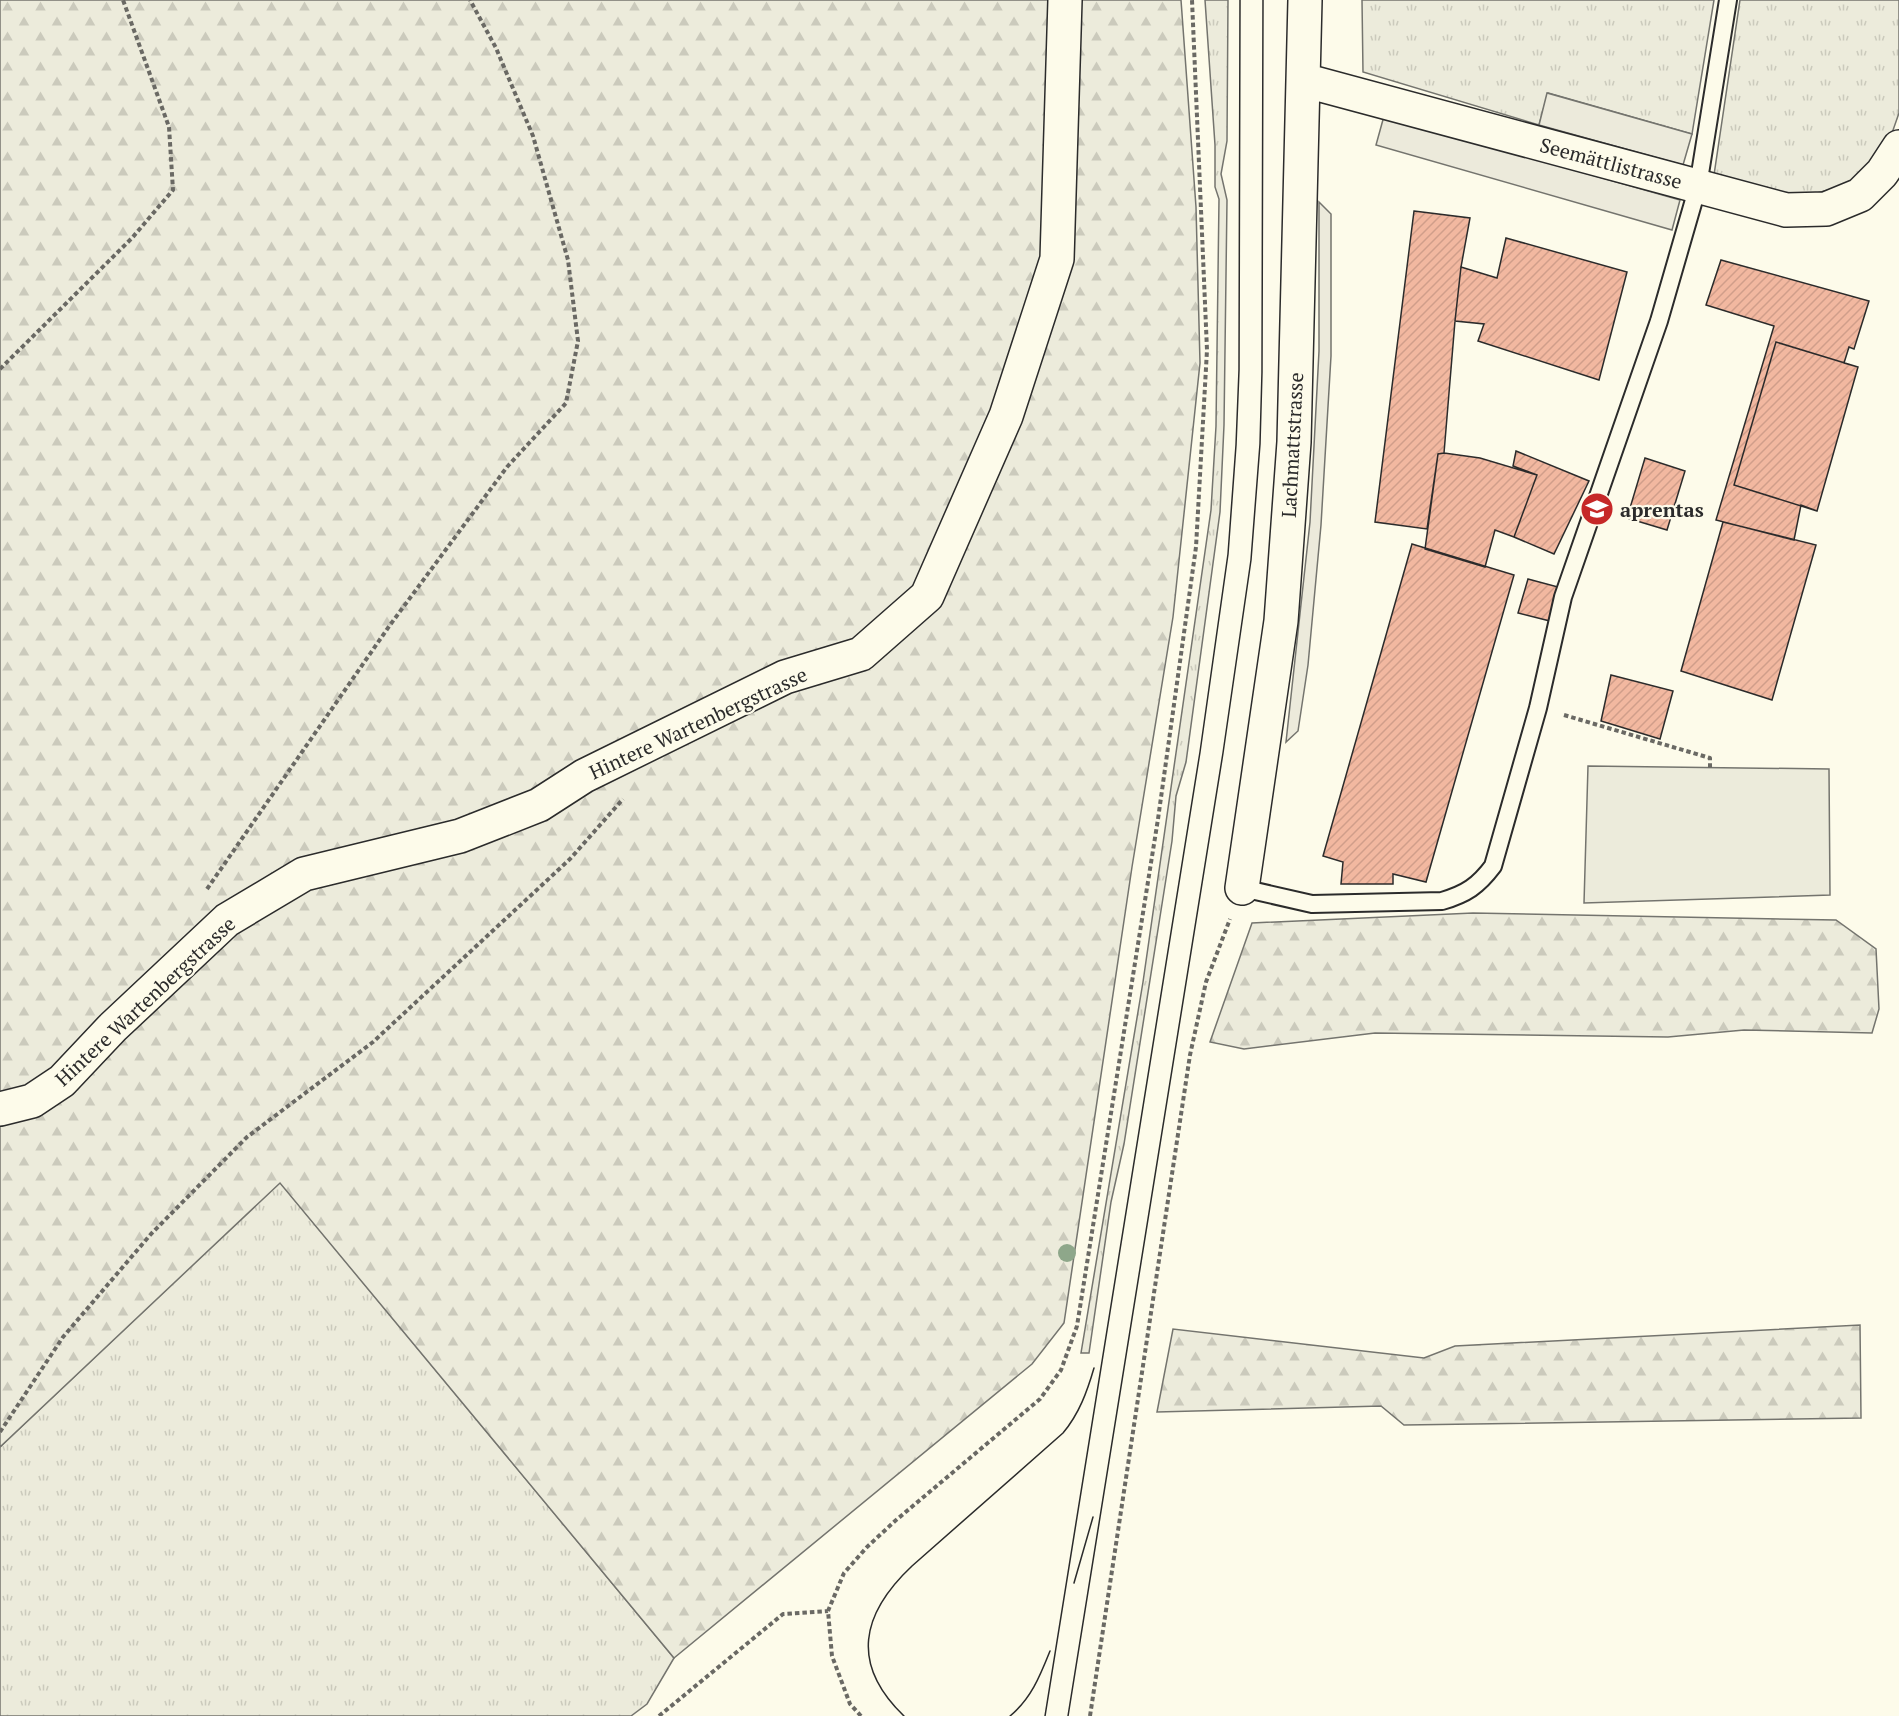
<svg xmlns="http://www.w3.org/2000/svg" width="1899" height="1716" font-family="'PT Serif',serif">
<defs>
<pattern id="grass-tufts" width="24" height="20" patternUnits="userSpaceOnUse" patternTransform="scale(1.5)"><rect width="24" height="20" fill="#ecebdb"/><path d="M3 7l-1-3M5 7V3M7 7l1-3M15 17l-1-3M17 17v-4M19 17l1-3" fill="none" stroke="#cbcabc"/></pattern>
<pattern id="forest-firs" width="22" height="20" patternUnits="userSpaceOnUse" patternTransform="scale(1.5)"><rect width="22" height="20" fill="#ecebdb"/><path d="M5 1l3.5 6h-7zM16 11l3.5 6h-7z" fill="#cbcabc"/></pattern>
<pattern id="building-hatch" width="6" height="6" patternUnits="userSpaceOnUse" patternTransform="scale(1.5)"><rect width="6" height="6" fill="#f2b8a0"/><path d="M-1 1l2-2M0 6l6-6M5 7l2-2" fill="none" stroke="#d09e8a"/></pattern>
</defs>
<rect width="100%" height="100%" fill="#fdfbea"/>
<path fill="url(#grass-tufts)" stroke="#74746e" stroke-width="1.5" d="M1205,0H1228L1227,141L1221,174L1227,200L1224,425L1220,512L1186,762L1176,796L1172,841L1124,1144L1111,1202L1089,1353H1081L1143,982L1211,510L1216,426L1219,199L1215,187V145Z
M1362,0H1714L1692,134L1548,93L1539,125L1363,72Z
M1740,0H1899V113L1891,136L1852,184L1809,195L1768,197L1714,175Z
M280,1182L674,1658L647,1704L631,1716H0V1447Z"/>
<path fill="url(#forest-firs)" stroke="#74746e" stroke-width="1.5" d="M0,0H1181L1196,207L1200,363L1173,617L1132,867L1064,1323L1032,1364L674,1658L280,1183L0,1447Z
M1473,913L1836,920L1876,949L1879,1009L1872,1033L1744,1030L1668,1037L1375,1033L1244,1049L1210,1042L1252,923Z
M1860,1325L1861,1418L1404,1425L1381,1406L1157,1412L1173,1329L1424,1358L1455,1346Z"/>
<path fill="#ecebdb" stroke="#74746e" stroke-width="1.5" d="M1588,766L1829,769L1830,895L1584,903Z"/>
<path fill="#eceadb" stroke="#74746e" stroke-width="1.5" d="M1547,93L1692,134L1683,165L1539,125Z
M1384,116L1680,200L1672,230L1376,145Z
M1319,202L1331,214V356L1321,525L1308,665L1298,731L1286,742L1310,522L1319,351Z"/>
<path fill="url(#building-hatch)" stroke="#2b2b2b" stroke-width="1.5" d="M1414,211L1470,218L1461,267L1455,321L1444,453L1438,454L1427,529L1375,522Z
M1506,238L1627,272L1599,380L1478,341L1484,324L1455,321L1461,267L1497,278Z
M1721,260L1869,301L1854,349L1849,347L1844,363L1858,367L1817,511L1801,505L1794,540L1716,520L1774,326L1706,305Z
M1776,342L1858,367L1817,511L1734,485Z
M1516,451L1589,481L1554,554L1514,537L1537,475L1513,466Z
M1444,453L1480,458L1537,475L1514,537L1495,530L1485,567L1425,549L1438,454Z
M1645,458L1685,471L1667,530L1627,518Z
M1723,522L1816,545L1772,700L1681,671Z
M1412,544L1514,575L1426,882L1393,874V884H1341L1343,862L1323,856Z
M1528,579L1558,587L1550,621L1518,613Z
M1611,675L1673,691L1660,739L1601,721Z"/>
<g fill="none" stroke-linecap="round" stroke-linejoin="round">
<defs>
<path id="lane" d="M1242,888L1312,904L1442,901C1466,894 1478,886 1493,866L1538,708L1563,597L1659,321L1698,186L1728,0"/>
<path id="street" d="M1303,80L1786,210L1826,209L1860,195L1882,173L1899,147
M1242,888L1281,621L1294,442L1305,0
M0,1109L32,1101L62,1081L113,1027L227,920L304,874L460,836L539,805L584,776L785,677L861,654L927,596L1006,416L1057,259L1065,0"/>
</defs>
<use href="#lane" stroke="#2b2b2b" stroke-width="20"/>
<use href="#street" stroke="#2b2b2b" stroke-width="36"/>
<path stroke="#6a6964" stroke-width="4" stroke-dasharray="4.5 3" stroke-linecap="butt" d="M0,369L132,238L173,190L169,127L123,0
M1564,715L1710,758V768
M207,889L390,625L507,467L566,403L578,341L568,260L533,136L496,48L470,0
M0,1432L63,1337L151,1234L247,1137L373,1042L570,859L623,799
M659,1716L783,1614L828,1611
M861,1716L850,1704L832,1656L828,1611L844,1573L867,1547L895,1521L1040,1399L1061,1370L1077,1326L1158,819L1196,547L1207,350L1192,0
M1090,1716L1190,1055L1206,982L1230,919"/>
<use href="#lane" stroke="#fdfbea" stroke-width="16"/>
<use href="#street" stroke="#fdfbea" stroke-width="33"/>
<path stroke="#2b2b2b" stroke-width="1.5" d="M1074,1583L1093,1517
M904,1716C850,1664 861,1614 912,1566L1063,1433C1079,1414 1087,1392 1094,1368
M1010,1716C1031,1699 1040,1676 1050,1651
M1045,1716L1200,752L1228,554L1236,445L1239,370L1240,0
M1068,1716L1223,753L1251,560L1260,444L1262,372L1263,0"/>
</g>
<circle fill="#8ea78a" cx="1067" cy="1253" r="9"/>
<defs>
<symbol id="school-disc" viewBox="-11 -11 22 22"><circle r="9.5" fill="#c62828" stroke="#fdfbea"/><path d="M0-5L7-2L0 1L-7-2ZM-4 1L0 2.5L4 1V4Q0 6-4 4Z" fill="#fff"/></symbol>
</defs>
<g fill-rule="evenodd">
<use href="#school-disc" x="1578" y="490" width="38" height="38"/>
</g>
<g text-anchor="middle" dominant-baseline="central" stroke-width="4.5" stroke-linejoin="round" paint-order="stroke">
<g font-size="20" fill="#2b2b2b" stroke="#fdfbea">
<text transform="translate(1611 163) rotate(15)">Seemättlistrasse</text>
<text transform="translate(1292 445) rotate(-87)">Lachmattstrasse</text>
<text transform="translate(698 723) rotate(-25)">Hintere Wartenbergstrasse</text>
<text transform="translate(145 1001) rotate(-43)">Hintere Wartenbergstrasse</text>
</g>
<g font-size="20" font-weight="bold" fill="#2b2b2b" stroke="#fdfbea" text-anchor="start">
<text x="1620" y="509">aprentas</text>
</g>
</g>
</svg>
